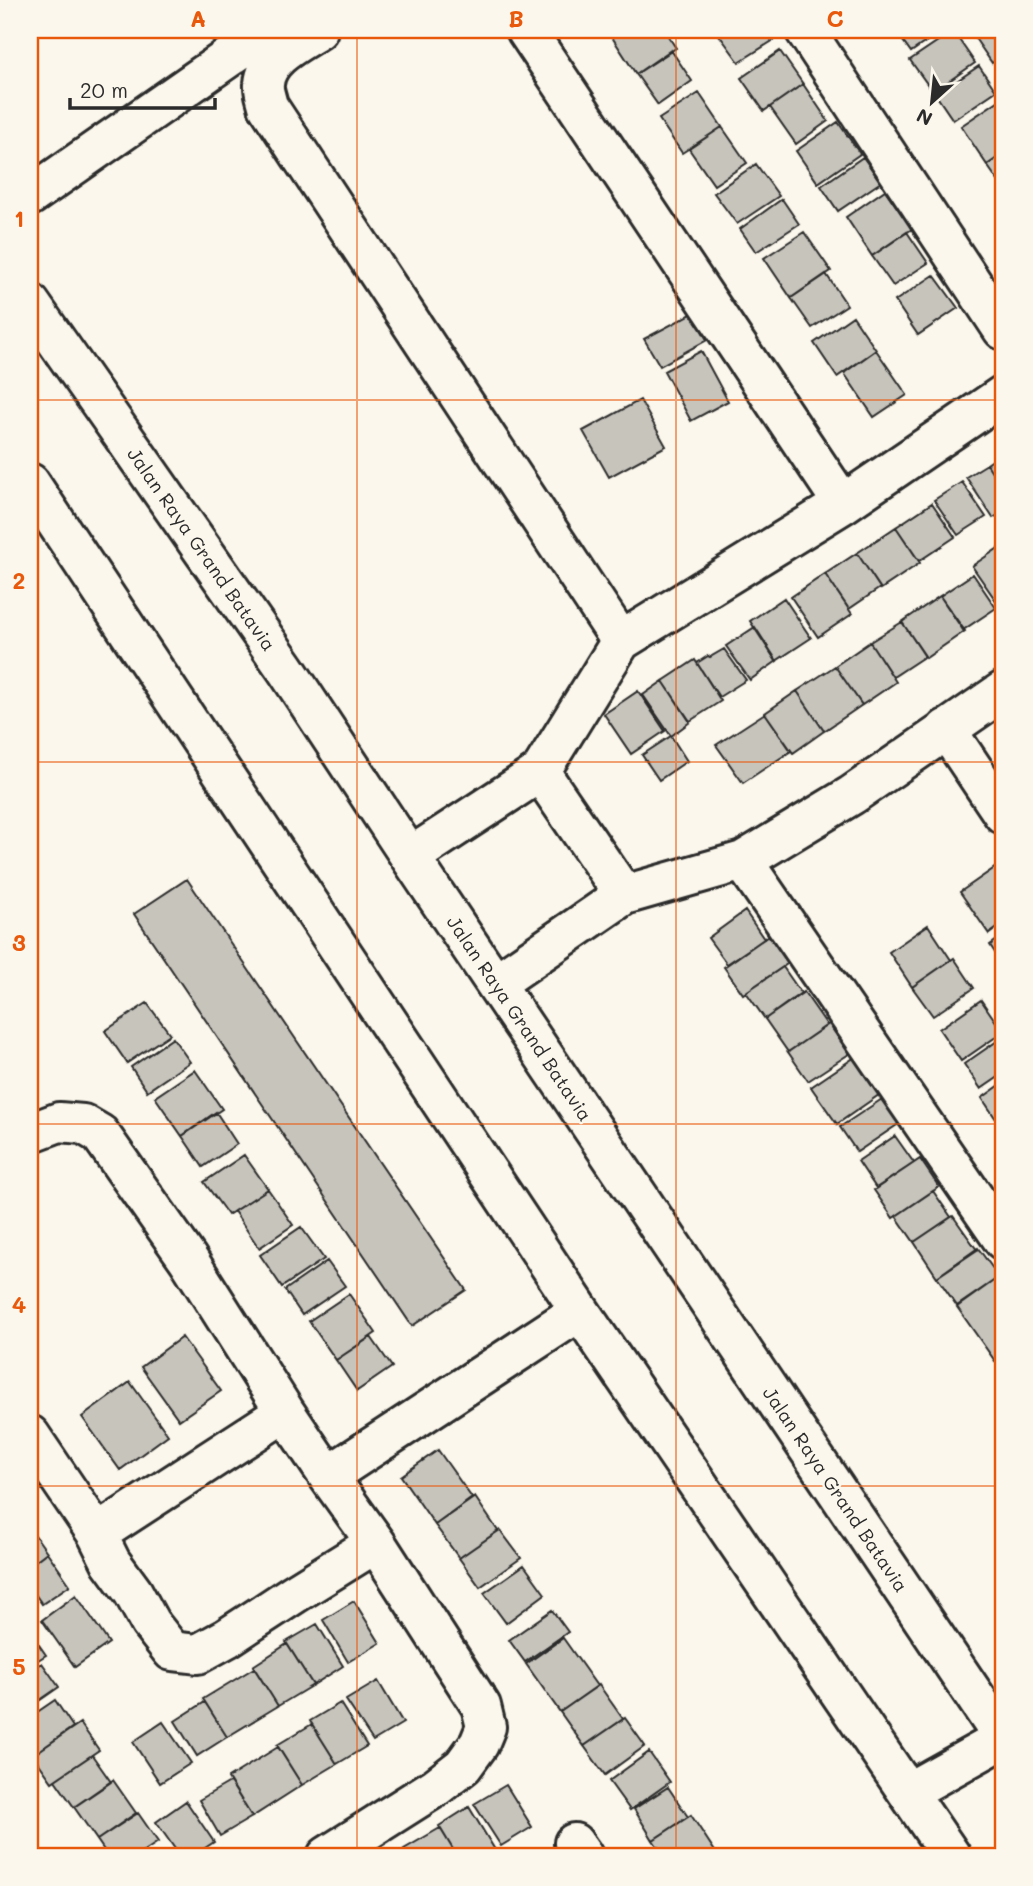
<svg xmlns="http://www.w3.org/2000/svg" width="1033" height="1886" font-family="Mali,sans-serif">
<rect width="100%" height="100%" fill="#fbf7ec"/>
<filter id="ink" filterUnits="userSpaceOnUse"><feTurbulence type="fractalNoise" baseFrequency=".0143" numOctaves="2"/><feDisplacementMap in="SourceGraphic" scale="14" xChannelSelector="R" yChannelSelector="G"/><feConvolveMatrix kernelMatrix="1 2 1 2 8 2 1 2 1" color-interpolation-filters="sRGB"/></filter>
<g filter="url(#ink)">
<path fill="#c7c4bc" stroke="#2b2b2b" stroke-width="2" d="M617,30H664L676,48L636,74L610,34Z
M720,30H767L774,40L739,62L717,32Z
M895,30H943L911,52Z
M972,30H1003V55L992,63L970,31Z
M953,31L975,63L933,92L910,60Z
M671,50L692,81L658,105L636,74Z
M780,51L803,84L764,111L741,78Z
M1003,61V77L996,66Z
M979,66L996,91L953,120L936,95Z
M803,84L828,121L796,144L770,107Z
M699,93L722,127L682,153L659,119Z
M1001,99L1003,102V154L987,165L961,126Z
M838,122L860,154L818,183L796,151Z
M722,127L747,163L714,185L689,149Z
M1003,154V188L987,165Z
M863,157L881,182L838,211L821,186Z
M756,164L779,196L737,224L714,193Z
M885,190L912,229L872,256L846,217Z
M782,199L799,224L756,252L740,229Z
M804,232L831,271L791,298L764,258Z
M907,232L928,263L893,286L872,256Z
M826,274L847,305L812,328L791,298Z
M934,275L958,308L918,335L895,301Z
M693,313L707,340L660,366L644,339Z
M853,316L876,350L837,377L814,343Z
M876,350L907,395L874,417L844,373Z
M701,351L728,401L691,421L664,371Z
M640,400L666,446L609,477L583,431Z
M1003,453V489L987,464Z
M987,464L1003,489V512L993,518L966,477Z
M962,482L986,517L958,535L934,500Z
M932,503L955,537L919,561L896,527Z
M896,527L920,563L881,589L857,553Z
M1003,545V602L999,605L972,566Z
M857,553L880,588L849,609L825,574Z
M825,574L852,614L818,637L791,597Z
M973,574L996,608L963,630L940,596Z
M940,596L965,631L926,658L902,622Z
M784,598L811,638L776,661L750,621Z
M902,622L925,656L893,677L870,642Z
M755,627L777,661L750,680L726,646Z
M870,642L896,682L862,705L835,666Z
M724,649L746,680L719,697L697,663L708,656L710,657Z
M695,660L721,701L690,721L663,681Z
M835,666L862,705L824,731L797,691Z
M663,681L690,722L671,736L643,695Z
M638,691L665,731L631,754L604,714Z
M797,691L824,731L793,753L765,713Z
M765,713L791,751L743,783L716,745Z
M671,736L687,761L659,780L642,755Z
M999,865L1003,871V924L989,934L960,892Z
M187,879L466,1290L412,1326L134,914Z
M745,911L764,939L727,964L708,938Z
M928,925L951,960L912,987L889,952Z
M771,934L790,962L743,994L724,967Z
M1003,936V965L990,945Z
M954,958L974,988L933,1016L912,987Z
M783,967L801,993L765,1019L746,992Z
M804,992L827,1025L788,1052L765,1019Z
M981,1000L1003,1032L961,1061L939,1029Z
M147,1003L170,1034L127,1063L105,1031Z
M829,1024L849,1054L808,1081L788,1052Z
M1003,1037V1074L981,1089L964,1064Z
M173,1038L190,1062L147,1091L131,1067Z
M861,1053L886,1090L837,1124L811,1087Z
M195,1070L222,1109L182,1136L155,1097Z
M1003,1083V1123L1000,1125L982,1098Z
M882,1099L900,1123L857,1152L840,1127Z
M216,1112L237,1144L203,1167L182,1136Z
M895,1136L914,1163L876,1188L858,1161Z
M244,1155L268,1189L228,1215L204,1182Z
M920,1159L939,1187L893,1218L874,1190Z
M268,1189L293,1225L259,1248L234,1211Z
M933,1191L951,1217L914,1242L896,1216Z
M953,1216L977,1250L937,1277L914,1242Z
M301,1227L324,1259L282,1287L260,1255Z
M978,1248L999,1277L957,1306L937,1277Z
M327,1261L345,1286L302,1315L285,1290Z
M999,1277L1003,1284V1355L995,1361L957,1307Z
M349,1294L376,1333L336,1360L309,1321Z
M182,1337L221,1391L179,1420L141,1367Z
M371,1337L392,1367L357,1391L336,1360Z
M130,1382L168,1435L120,1470L82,1417Z
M438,1450L472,1498L435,1525L401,1476Z
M475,1497L498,1531L459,1558L435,1525Z
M30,1528L47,1552L30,1565Z
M500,1530L521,1558L480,1587L459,1558Z
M47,1552L70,1585L42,1604L30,1587V1565Z
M524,1565L545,1594L506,1623L484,1593Z
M76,1595L109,1643L75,1667L42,1620Z
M354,1601L380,1643L348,1662L323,1620Z
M552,1610L568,1632L525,1662L509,1640Z
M317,1624L343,1666L313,1685L286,1642Z
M30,1632L46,1655L30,1665Z
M563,1638L597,1686L560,1712L526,1664Z
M287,1644L313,1685L278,1706L253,1666Z
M42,1663L59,1687L30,1707V1671Z
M254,1668L278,1706L227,1737L203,1699Z
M378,1681L403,1723L373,1741L346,1700Z
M599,1685L623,1719L584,1746L560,1712Z
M55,1700L73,1727L36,1753L30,1743V1717Z
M205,1702L227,1737L197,1756L175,1721Z
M340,1703L367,1746L337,1764L310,1721Z
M625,1718L645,1746L605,1775L584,1746Z
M163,1722L191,1763L160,1783L133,1742Z
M80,1723L99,1750L52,1782L33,1755Z
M312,1724L337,1764L302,1785L277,1745Z
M278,1747L302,1785L252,1817L228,1778Z
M649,1752L670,1782L630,1810L609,1781Z
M92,1755L111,1782L74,1807L55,1780Z
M113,1780L136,1813L97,1840L74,1807Z
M230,1782L252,1817L220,1836L199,1800Z
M506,1785L532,1827L501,1846L474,1804Z
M668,1787L688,1817L653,1840L634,1809Z
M186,1801L214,1842L193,1856H180L156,1822Z
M469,1807L495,1850L485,1856H457L439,1826Z
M138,1813L158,1842L137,1856H108L97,1840Z
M691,1815L718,1856H664L653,1840Z
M440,1828L457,1856H409L404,1849Z"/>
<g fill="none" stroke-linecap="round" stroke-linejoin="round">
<defs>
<path id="street" d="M318,30C298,43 266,57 264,84C263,91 267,100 268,106L621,641
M526,30L843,504
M805,30L1003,330
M30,196L268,30
M30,303L286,669L410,857L1003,1738
M30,483L580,1311L951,1856
M946,729L1003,814
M410,857L540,772
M743,861L1003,1240
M624,895L540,772L621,641L843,504L1003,395
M496,983L624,895L743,861L852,795L1003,691
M30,1133L59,1122L83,1124L100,1134L188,1259L285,1412L328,1476
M30,1435L97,1534L285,1412
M97,1534L111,1562L133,1592L150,1623L172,1651L198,1654L227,1638L294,1594L376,1543
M908,1792L1003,1739
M574,1843L583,1856
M327,1856L436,1787L463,1766L479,1744L486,1727L481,1706L376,1543L328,1476L580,1311"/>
</defs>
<use href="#street" stroke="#2b2b2b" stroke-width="44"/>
<use href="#street" stroke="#fbf7ec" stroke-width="38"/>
</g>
</g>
<path fill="none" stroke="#e8590c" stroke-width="2" stroke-opacity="0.55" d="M357,30V1856M676,30V1856M30,400H1003M30,762H1003M30,1124H1003M30,1486H1003"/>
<g text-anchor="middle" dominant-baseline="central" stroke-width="5" stroke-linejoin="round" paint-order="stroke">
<g font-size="19" fill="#2b2b2b" stroke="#fbf7ec">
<text transform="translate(202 549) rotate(55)">Jalan Raya Grand Batavia</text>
<text transform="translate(520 1018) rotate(56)">Jalan Raya Grand Batavia</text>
<text transform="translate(836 1489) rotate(56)">Jalan Raya Grand Batavia</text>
</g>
</g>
<rect width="1033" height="1886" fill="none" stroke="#fbf7ec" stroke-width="77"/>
<g transform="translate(932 102) rotate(207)" stroke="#fbf7ec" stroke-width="5" paint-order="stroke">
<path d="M0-5L12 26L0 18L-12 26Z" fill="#2b2b2b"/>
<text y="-10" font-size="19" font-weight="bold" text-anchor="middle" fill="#2b2b2b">N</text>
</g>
<path d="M70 98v10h145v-10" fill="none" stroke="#2b2b2b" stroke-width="3.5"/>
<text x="80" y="98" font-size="21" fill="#2b2b2b" stroke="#fbf7ec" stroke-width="5" paint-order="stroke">20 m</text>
<rect x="38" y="38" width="957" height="1810" fill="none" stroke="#e8590c" stroke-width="2.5"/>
<g font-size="23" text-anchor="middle" font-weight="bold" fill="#e8590c">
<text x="198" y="27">A</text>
<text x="516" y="27">B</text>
<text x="835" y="27">C</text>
<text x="19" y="227">1</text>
<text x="19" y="589">2</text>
<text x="19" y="951">3</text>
<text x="19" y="1313">4</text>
<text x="19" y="1675">5</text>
</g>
</svg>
